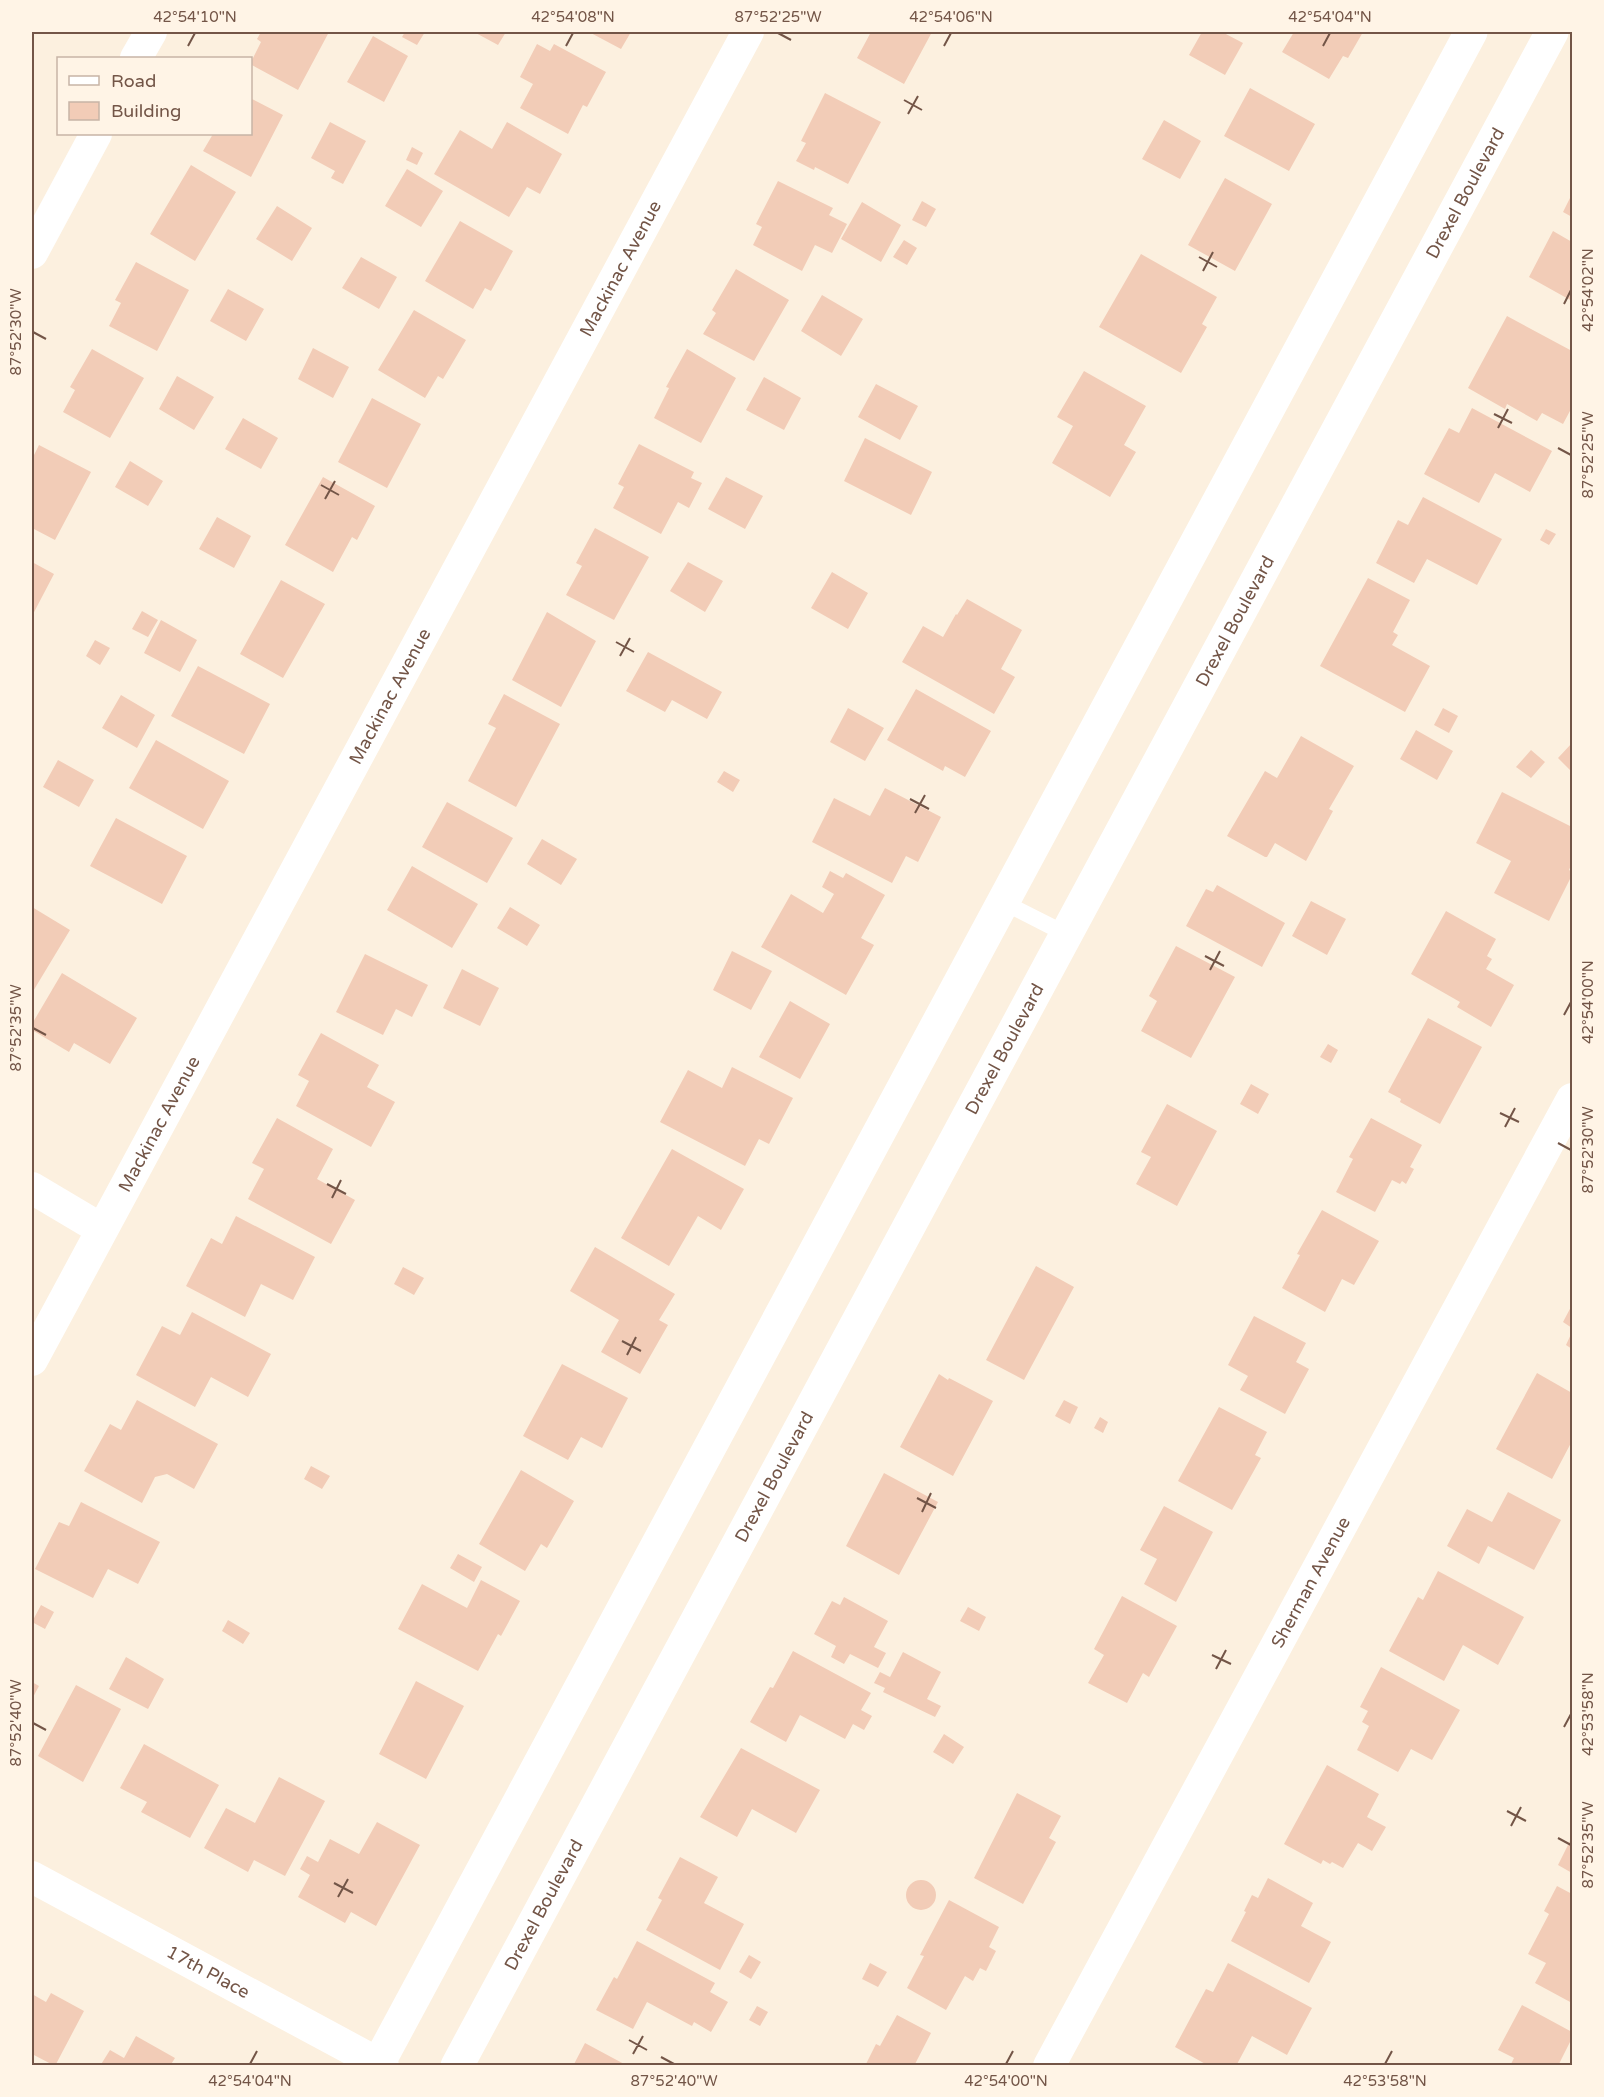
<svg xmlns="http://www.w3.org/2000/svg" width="1604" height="2097" font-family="'Varela Round',sans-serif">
<rect width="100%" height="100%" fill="#fcf0df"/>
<path fill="#f2ccb7" d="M261,32H329L298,90L250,64L261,42L257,39Z
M405,32H425L417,45L402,37Z
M474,32H506L498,45Z
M589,32H631L621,49Z
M871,32H932L904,84L857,58Z
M1202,32H1222L1243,43L1225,75L1189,55Z
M1294,32H1363L1348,58L1343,56L1329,79L1282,52Z
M373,36L408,56L384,102L347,82Z
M537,44L550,51L554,44L606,72L587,107L583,105L568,134L520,108L533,84L520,77Z
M1250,88L1315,124L1289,171L1224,136Z
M825,93L881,122L848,184L815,167L814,170L796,161L806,143L801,141Z
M250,98L283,115L251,177L203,151L213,134H250Z
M1164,120L1201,141L1180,179L1142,159Z
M330,122L366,141L343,184L331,178L335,171L311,158Z
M507,122L562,154L540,194L527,187L509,217L434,174L460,130L492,149Z
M412,147L423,153L417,165L406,160Z
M191,165L236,192L195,261L150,234Z
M407,169L443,191L421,227L385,206Z
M1225,178L1272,204L1235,271L1188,245Z
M778,181L833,208L829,215L847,224L832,253L815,245L802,271L753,245L762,227L756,224Z
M1572,194V217L1563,212Z
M922,201L936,209L926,227L912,220Z
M862,202L901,225L881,262L841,239Z
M277,206L312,228L292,261L256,239Z
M460,221L513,251L491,291L485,288L473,309L425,281Z
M1553,231L1572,242V301L1529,277Z
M904,240L917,248L907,265L893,257Z
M1141,254L1217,297L1202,324L1207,327L1181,373L1099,327Z
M361,257L397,277L379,309L342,288Z
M136,262L189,290L157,351L109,326L121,303L115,300Z
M736,269L789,300L754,361L703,334L716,313L712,310Z
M228,289L264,309L246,341L210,321Z
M822,295L863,319L841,356L801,331Z
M414,310L466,340L443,379L438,376L425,398L378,370Z
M1507,316L1572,351V410L1571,409L1563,424L1542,413L1537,421L1507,404L1505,409L1468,388Z
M313,348L349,367L333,398L298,379Z
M92,349L144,378L110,438L63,412L75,390L70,387Z
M687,349L736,378L701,443L654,418L669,388L666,387Z
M1084,371L1146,406L1124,445L1136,452L1110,497L1052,463L1073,426L1057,417Z
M177,376L214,397L194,430L159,409Z
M764,377L801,398L784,430L746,410Z
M876,384L918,406L900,440L858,417Z
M372,398L421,424L387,488L338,462Z
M1472,408L1552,451L1530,492L1495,473L1479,503L1424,474L1449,428L1459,433Z
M243,418L278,438L261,469L225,449Z
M865,438L932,472L911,515L844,481Z
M639,444L694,472L691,478L702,483L689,508L678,502L661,534L613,508L624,487L618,484Z
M39,445L91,472L55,540L32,528V459Z
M130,461L163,481L148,506L115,487Z
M323,477L375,506L357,540L352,537L333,572L285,545Z
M726,477L763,496L745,529L708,509Z
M1423,497L1502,539L1477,585L1427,559L1414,583L1376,563L1398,520L1408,525Z
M217,517L251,536L234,568L199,549Z
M595,528L649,557L614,620L566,595L582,566L576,563Z
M1546,529L1556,534L1549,545L1540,540Z
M32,562L54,574L32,616Z
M688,562L723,581L705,612L670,591Z
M832,572L868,593L848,629L811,608Z
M1368,578L1410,600L1393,632L1398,635L1392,645L1430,666L1405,712L1320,666Z
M281,580L325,604L283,678L240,654Z
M967,599L1022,630L1001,669L1015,677L994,714L902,662L923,626L943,637L956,614L957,615Z
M142,611L158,620L148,637L132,629Z
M547,612L596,641L561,707L512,680Z
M161,620L197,640L180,672L144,653Z
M95,640L110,648L100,665L86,656Z
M648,652L722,692L707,719L672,700L665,712L626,691Z
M198,666L270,704L244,754L171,716Z
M916,689L991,731L965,777L945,766L943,771L887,740Z
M504,694L560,724L516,807L468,781L496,728L488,724Z
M121,695L155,715L137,748L102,728Z
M848,708L884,728L865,761L830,742Z
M1443,708L1458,716L1449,733L1434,725Z
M1416,730L1453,751L1437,780L1400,759Z
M1301,736L1354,766L1329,809L1333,811L1306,861L1275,843L1267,857H1265L1227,836L1265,771L1277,778Z
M156,740L229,781L203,829L129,788Z
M1572,743V772L1558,758Z
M1531,750L1545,762L1531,778L1516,767Z
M58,760L94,780L79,807L43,787Z
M724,771L740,780L733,792L717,782Z
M885,788L941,817L918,862L906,856L892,883L812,842L834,798L870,816Z
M1502,792L1572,827V863L1569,870L1572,872V875L1549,921L1494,893L1511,861L1476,843Z
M447,802L513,838L487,883L422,847Z
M116,818L187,856L162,904L90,866Z
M542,839L577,859L561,885L527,864Z
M412,866L478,904L452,948L387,910Z
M830,871L843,878L846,873L885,895L861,938L874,945L846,995L761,947L791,894L823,913L834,894L822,887Z
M1217,885L1285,923L1262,967L1186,926L1206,889L1213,892Z
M1311,901L1346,919L1327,955L1292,936Z
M32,907L70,930L32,993Z
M510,907L540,925L527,946L497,928Z
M1446,911L1496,939L1487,956L1492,959L1486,969L1514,985L1491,1027L1457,1007L1460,1002L1411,974Z
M1176,946L1235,977L1191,1058L1141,1031L1157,1001L1149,996Z
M732,951L772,971L751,1010L713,990Z
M365,954L428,985L412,1017L396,1009L383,1035L336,1012Z
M462,969L499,988L480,1026L443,1008Z
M62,973L137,1018L110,1064L74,1043L69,1052L32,1030V1024Z
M790,1001L830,1024L800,1079L759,1057Z
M1428,1018L1482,1047L1440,1124L1400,1102L1401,1099L1388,1092Z
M321,1033L379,1065L367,1087L395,1102L371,1147L296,1106L309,1081L298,1075Z
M1328,1044L1338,1050L1331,1063L1320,1057Z
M732,1067L793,1098L769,1144L759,1139L745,1166L660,1122L688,1070L722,1088Z
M1251,1084L1269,1094L1258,1114L1240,1104Z
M1167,1104L1217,1131L1177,1206L1136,1184L1151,1157L1141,1152Z
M277,1118L333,1149L317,1179L355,1200L331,1244L248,1199L264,1169L252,1163Z
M1371,1118L1422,1145L1410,1167L1414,1169L1406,1184L1402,1181L1400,1184L1392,1180L1375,1212L1336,1192L1353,1159L1349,1157Z
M672,1149L744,1189L721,1230L698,1216L669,1266L621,1238Z
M1322,1210L1379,1241L1354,1285L1342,1279L1325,1312L1282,1288L1300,1255L1297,1254Z
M236,1216L315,1257L293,1300L261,1284L245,1317L186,1286L211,1238L222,1244Z
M595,1247L675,1294L659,1320L668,1325L640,1374L601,1352L619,1320L570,1291Z
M1036,1266L1074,1287L1024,1380L986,1360Z
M403,1267L424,1278L414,1295L394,1284Z
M1572,1305V1328L1563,1322Z
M192,1312L271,1354L248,1397L211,1377L195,1407L136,1375L162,1326L180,1335Z
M1254,1316L1306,1343L1296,1362L1309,1369L1285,1414L1240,1390L1248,1376L1228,1365Z
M1572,1332V1349L1566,1345Z
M562,1364L628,1398L602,1448L581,1437L568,1460L523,1436Z
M1537,1373L1572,1393V1431L1570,1435L1572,1436V1441L1552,1479L1496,1449Z
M939,1374L948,1380L949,1378L993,1401L953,1476L900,1447Z
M137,1400L218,1444L194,1489L167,1474L155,1477L142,1503L84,1471L110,1424L121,1430Z
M1064,1400L1078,1407L1070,1424L1055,1416Z
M1219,1407L1267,1432L1255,1455L1261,1458L1232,1510L1178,1481Z
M1100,1417L1108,1422L1103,1433L1094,1428Z
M311,1466L330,1476L322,1489L304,1479Z
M521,1470L574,1501L547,1548L541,1544L525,1571L479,1544Z
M884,1473L938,1502L899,1575L846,1546Z
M1508,1492L1561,1520L1534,1570L1488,1546L1479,1564L1447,1546L1467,1509L1492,1522Z
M81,1502L160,1542L138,1584L108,1569L93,1598L35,1569L59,1522L69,1526Z
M1164,1506L1213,1532L1176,1602L1144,1584L1157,1559L1140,1550Z
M458,1554L482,1567L474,1582L450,1568Z
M1438,1571L1524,1617L1498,1665L1463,1645L1444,1681L1389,1651L1418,1597L1423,1600Z
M481,1580L520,1601L501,1636L498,1634L478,1671L398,1629L422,1584L467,1608Z
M1122,1596L1177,1626L1149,1677L1143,1673L1127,1703L1088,1683L1104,1655L1094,1649Z
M844,1597L888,1621L874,1647L886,1653L878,1668L850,1654L844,1664L831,1657L836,1646L814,1634L832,1601L840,1605Z
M41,1605L54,1612L45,1629L32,1622Z
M968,1607L986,1617L979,1631L960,1621Z
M228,1620L250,1633L243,1644L222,1631Z
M793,1651L871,1693L861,1710L872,1716L864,1730L853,1724L845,1739L800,1715L786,1742L750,1722L770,1687L773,1688Z
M903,1652L941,1672L927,1699L941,1706L935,1717L883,1692L885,1688L874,1683L880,1672L890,1677Z
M126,1657L164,1679L148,1709L109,1689Z
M1381,1667L1460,1710L1432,1760L1411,1749L1398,1772L1357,1750L1369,1726L1362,1722L1368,1711L1360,1707Z
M416,1681L464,1706L426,1779L379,1754Z
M32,1682L39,1686L32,1699Z
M76,1685L121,1709L83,1782L38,1756Z
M944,1734L964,1747L953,1764L933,1752Z
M144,1744L219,1785L190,1838L141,1812L147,1802L120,1788Z
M741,1748L820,1790L796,1833L752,1809L737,1837L700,1817Z
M1327,1765L1379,1794L1367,1817L1386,1827L1372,1851L1358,1843L1343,1868L1332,1862L1330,1864L1323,1860L1321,1864L1284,1844Z
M279,1777L325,1801L285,1876L254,1860L248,1872L204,1848L226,1808L255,1823Z
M1017,1793L1061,1816L1049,1838L1056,1842L1023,1904L974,1878Z
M377,1822L420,1845L376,1926L351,1912L345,1923L298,1897L310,1875L300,1869L307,1856L318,1862L330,1839L359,1854Z
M1572,1837V1873L1558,1865Z
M680,1857L718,1877L704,1903L744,1924L720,1970L646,1930L662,1900L658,1898Z
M1268,1878L1313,1903L1301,1926L1331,1942L1309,1983L1231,1941L1246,1912L1244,1911L1252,1895L1258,1898Z
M906 1895a15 15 0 1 1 30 0a15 15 0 1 1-30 0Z
M1557,1886L1572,1894V2003L1535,1983L1546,1963L1528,1954L1549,1914L1544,1911Z
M949,1900L999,1927L989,1947L996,1951L986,1971L980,1968L973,1981L965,1976L946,2010L907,1988L924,1956L920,1955Z
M637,1941L715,1983L710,1992L728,2002L711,2032L694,2022L692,2026L647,2002L633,2029L596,2010L614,1977L617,1979Z
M749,1955L761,1962L751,1979L739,1972Z
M870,1963L887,1972L878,1987L862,1979Z
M1228,1963L1312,2008L1287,2055L1252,2036L1236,2066H1209L1175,2047L1206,1989L1213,1992Z
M51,1993L84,2011L55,2066L32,2054V1994L46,2002Z
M1522,2005L1572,2032V2038L1558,2066H1510L1514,2058L1498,2050Z
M757,2006L768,2012L760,2026L749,2020Z
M897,2015L931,2033L915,2064L918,2066H865L876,2044L880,2046Z
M136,2036L175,2058L170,2066H100L110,2050L124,2058Z
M585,2043L611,2057L628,2066H573Z"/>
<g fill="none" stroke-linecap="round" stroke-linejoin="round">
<path stroke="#fff" stroke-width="16" d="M1003,902L1066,934"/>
<g stroke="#fff" stroke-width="32">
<path d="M136,58L151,32"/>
<path d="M32,253L96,134"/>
<path d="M32,1188L101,1229"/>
<path id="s1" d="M32,1360L748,32"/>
<path id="s2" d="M32,1877L383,2066"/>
<path id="s3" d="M1049,2066L1572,1099"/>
</g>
<g stroke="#fff" stroke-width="33">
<path d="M377,2066L1471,32"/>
<path id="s4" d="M457,2066L1552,32"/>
</g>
</g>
<path fill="none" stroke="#735547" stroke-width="2" d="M778,33L791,40M188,46L195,33M566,46L573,33M944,46L951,33M1323,46L1330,33M904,100L922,110M908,114L918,96M1199,257L1217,267M1203,271L1213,252M1564,304L1571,290M33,332L46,339M1494,414L1512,423M1498,428L1508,409M1558,448L1571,455M321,485L339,495M325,499L335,481M616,642L634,652M620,656L630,638M910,799L929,809M915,813L925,795M1205,956L1224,966M1210,970L1220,951M1564,1015L1571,1002M33,1028L46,1035M1500,1113L1519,1122M1505,1127L1515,1108M1558,1143L1571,1150M327,1184L346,1194M332,1198L341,1180M622,1341L641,1351M627,1355L636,1337M917,1498L936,1508M922,1512L931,1493M1212,1655L1231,1664M1216,1669L1226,1650M33,1723L46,1730M1564,1727L1571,1714M1507,1811L1526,1821M1511,1826L1521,1807M1558,1838L1571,1845M334,1883L353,1893M338,1897L348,1879M629,2040L647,2050M633,2054L643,2036M661,2057L674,2064M250,2064L257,2051M1006,2064L1013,2051M1385,2064L1392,2051"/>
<g text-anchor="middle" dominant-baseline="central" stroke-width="6" stroke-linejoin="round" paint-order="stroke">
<g font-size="18" fill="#735547" stroke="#fff4e6">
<text stroke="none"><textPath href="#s4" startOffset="2127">Drexel Boulevard</textPath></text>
<text stroke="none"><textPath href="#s1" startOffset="1240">Mackinac Avenue</textPath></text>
<text stroke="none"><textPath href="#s4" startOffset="1641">Drexel Boulevard</textPath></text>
<text stroke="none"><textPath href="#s1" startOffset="754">Mackinac Avenue</textPath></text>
<text stroke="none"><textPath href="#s4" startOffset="1155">Drexel Boulevard</textPath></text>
<text stroke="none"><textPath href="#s1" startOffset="268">Mackinac Avenue</textPath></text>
<text stroke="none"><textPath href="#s4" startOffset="669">Drexel Boulevard</textPath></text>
<text stroke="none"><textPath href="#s3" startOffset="550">Sherman Avenue</textPath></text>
<text stroke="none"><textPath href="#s4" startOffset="183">Drexel Boulevard</textPath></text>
<text stroke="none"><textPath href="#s2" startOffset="200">17th Place</textPath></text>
</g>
</g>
<rect width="1604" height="2097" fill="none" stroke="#fff4e6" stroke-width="66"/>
<rect x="57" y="57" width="195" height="78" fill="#fff4e6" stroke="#c7b4a6" stroke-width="1.5"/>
<rect x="69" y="76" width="30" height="9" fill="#ffffff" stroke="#c7b4a6" stroke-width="1.5"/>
<text x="111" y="87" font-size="18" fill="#735547">Road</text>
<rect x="69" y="102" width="30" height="18" fill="#f2ccb7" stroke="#c7b4a6" stroke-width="1.5"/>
<text x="111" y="117" font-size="18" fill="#735547">Building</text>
<rect x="33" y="33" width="1538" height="2031" fill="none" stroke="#735547" stroke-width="2"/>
<g font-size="15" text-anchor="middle" fill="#735547">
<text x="195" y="22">42°54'10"N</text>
<text x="573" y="22">42°54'08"N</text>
<text x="778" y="22">87°52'25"W</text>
<text x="951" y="22">42°54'06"N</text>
<text x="1330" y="22">42°54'04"N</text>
<text transform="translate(1588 290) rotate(-90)" y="5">42°54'02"N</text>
<text transform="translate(16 332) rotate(-90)" y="5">87°52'30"W</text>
<text transform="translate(1588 455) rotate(-90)" y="5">87°52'25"W</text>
<text transform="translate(1588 1002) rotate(-90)" y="5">42°54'00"N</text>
<text transform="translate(16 1028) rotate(-90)" y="5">87°52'35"W</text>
<text transform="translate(1588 1150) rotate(-90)" y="5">87°52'30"W</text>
<text transform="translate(1588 1714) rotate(-90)" y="5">42°53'58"N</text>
<text transform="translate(16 1723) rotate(-90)" y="5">87°52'40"W</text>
<text transform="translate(1588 1845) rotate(-90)" y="5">87°52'35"W</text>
<text x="250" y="2086">42°54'04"N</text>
<text x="674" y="2086">87°52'40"W</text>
<text x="1006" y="2086">42°54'00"N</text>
<text x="1385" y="2086">42°53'58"N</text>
</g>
</svg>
